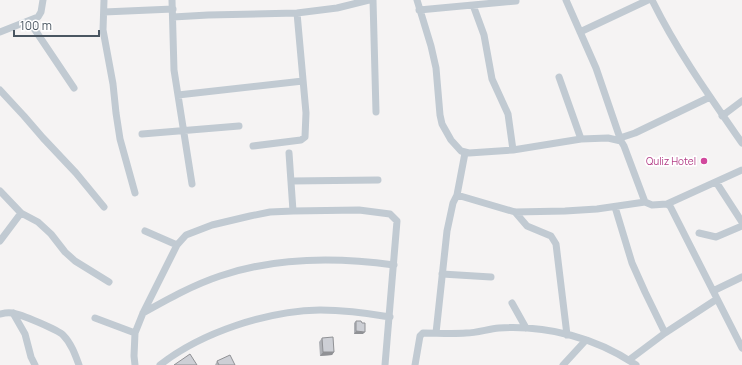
<svg xmlns="http://www.w3.org/2000/svg" width="742" height="365" font-family="Manrope,sans-serif">
<rect width="100%" height="100%" fill="#f5f3f3"/>
<g fill="none" stroke-linecap="round" stroke-linejoin="round">
<path stroke="#c1cad2" stroke-width="7" d="M104,0L103,30L113,84L116,113L120,139L135,193
M172,0L174,70L192,184
M373,0L376,112
M417,0L431,46L436,68L440,115L442,124L451,140L461,151L469,153L513,150L581,139L608,138L621,141
M566,0L596,68L621,141L624,146L645,202L652,205L667,204L670,206L742,348
M652,0C677,51 710,97 742,143
M473,5L484,35L492,79L508,114L513,150
M419,10L516,1
M104,12L173,9
M173,17L208,15L297,13L337,8L369,0
M29,21L74,88
M0,32L38,17L41,12L43,0
M580,32L648,0
M559,77L581,139
M0,90L24,116L43,138L76,173L104,207
M178,95L303,81
M722,116L742,101
M142,134L239,126
M620,138L635,133L710,97
M253,146L301,140L305,137L306,113L297,13
M289,153L293,211
M291,181L378,180
M716,182L742,222
M0,191L21,213L38,222L51,234L65,252L75,261L109,282
M457,195L515,212L565,211L597,209L645,202
M667,204L742,170
M615,207L632,263L645,292L665,333
M515,212L527,226L551,236L556,244L567,335
M145,231L177,245
M699,233L716,237L742,226
M0,241L21,213
M442,274L491,277
M713,291L742,277
M512,303L526,328
M13,313L25,334L31,357L35,365
M143,313C168,299 193,285 220,276C276,257 336,257 394,265
M0,314C4,313 8,312 12,313C21,314 58,330 63,335C71,343 75,354 79,365
M95,318L135,333
M436,333L447,231L453,203L457,195L465,153
M629,360L665,333L717,299
M135,365L134,356L135,333L143,313L177,245L186,235L212,225L250,216L270,212L293,211L359,210L390,214L397,221L385,365
M160,365C202,332 267,311 320,310C344,310 367,313 390,317
M415,365L420,336L423,333C437,333 452,334 466,333C477,333 488,329 499,328C547,325 597,338 636,365
M563,365L586,340"/>
</g>
<path fill="#b0b2b7" d="M356,321L363,334H354V323Z
M322,338L334,352L332,355L320,356L319,342Z
M217,361L235,365H215Z"/>
<path fill="#909195" d="M356,331L365,332L363,334H354Z
M323,352H334L332,355L320,356Z"/>
<path fill="#cdcfd5" stroke="#909195" d="M356,321H361L362,323H365V332L356,331Z
M333,337L334,352H323L322,338Z
M190,354L197,365H174Z
M230,355L235,365H219L217,361Z"/>
<circle fill="#d1479c" stroke="#fff" stroke-width="1.5" cx="704" cy="161" r="4"/>
<g text-anchor="middle" dominant-baseline="central" stroke-width="3.5" stroke-linejoin="round" paint-order="stroke">
<g font-size="10" fill="#b23c85" stroke="#fff" text-anchor="end">
<text x="696" y="161">Quliz Hotel</text>
</g>
</g>
<path d="M14 30v6h85v-6" fill="none" stroke="#4a5661" stroke-width="2"/>
<text x="20" y="30" font-size="12" fill="#4a5661" stroke="#ffffff" stroke-width="3" paint-order="stroke">100 m</text>
</svg>
